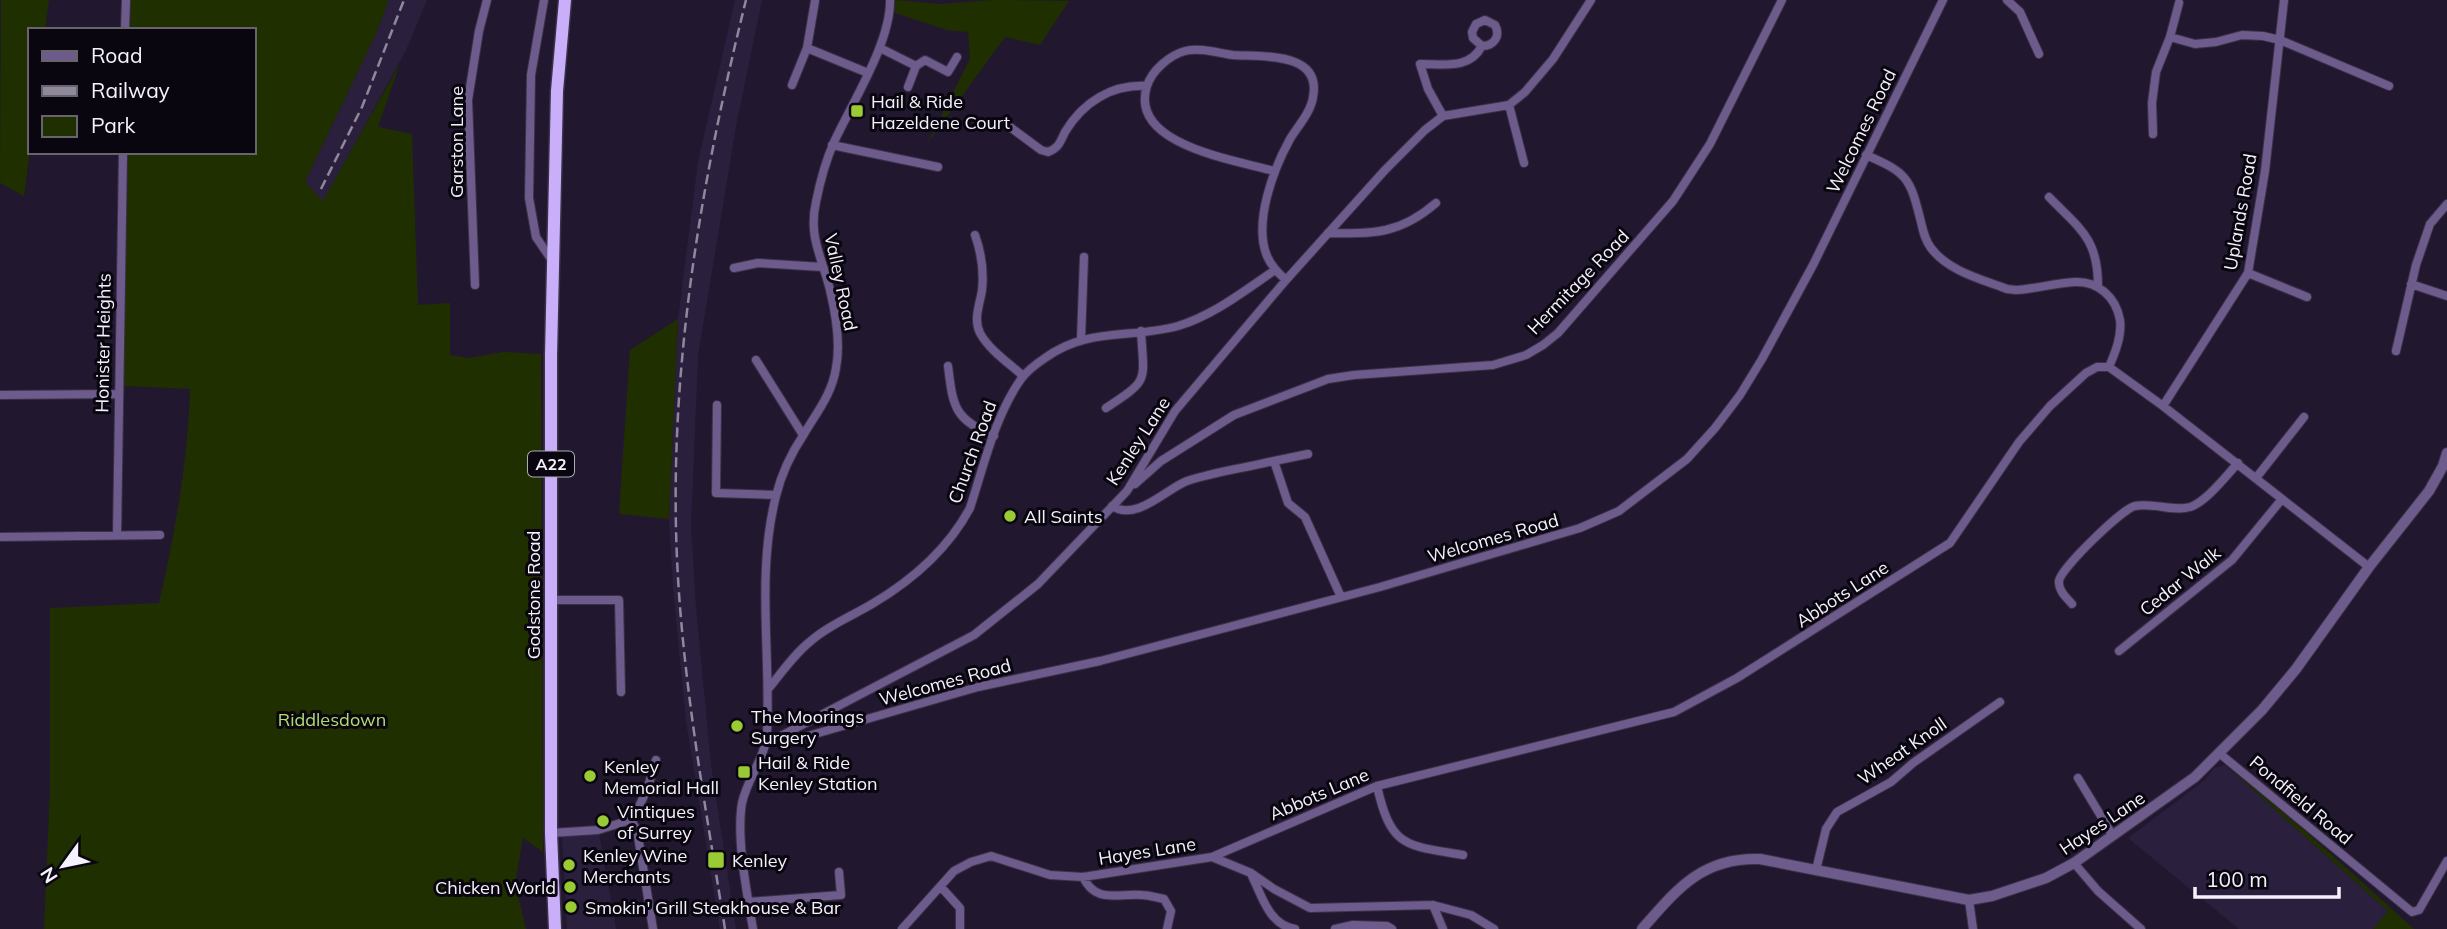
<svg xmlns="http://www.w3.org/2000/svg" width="2447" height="929" font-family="Mulish,sans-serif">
<rect width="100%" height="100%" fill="#211830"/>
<path fill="#2b1f3e" d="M389,0H427L406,50L323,202L305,182L375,36Z
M735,0H762L736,126L698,356L691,527L696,607L711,765L736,929H720L686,721L673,587L669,519L678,319L698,162Z
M2225,765L2388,911L2373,929H2239L2128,838L2205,780L2214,768Z
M599,834L616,929H567L562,836Z"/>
<path fill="#202f00" d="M1,0H49L45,30H30V151L24,196L0,183Z
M131,0H389L375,36L305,182L323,201L400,63L378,127L412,134L418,305L450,303V355L469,358L504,352L541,354L543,852L523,838L515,884L526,929H44L50,789V608L159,603C175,533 188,461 190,389L124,386L128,152H254V30H130Z
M895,0L941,4L993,0L1069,1L1040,45L1005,37L927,144L970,59L968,32L947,30L895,13Z
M678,319L669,519L619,514L630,350Z
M2225,765L2304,830L2414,929H2373L2388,911Z"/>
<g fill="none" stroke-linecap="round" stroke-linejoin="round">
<defs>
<path id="minor" d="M544,0L531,75L529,198L536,237L553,262
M2007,0L2020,12L2039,54
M125,30L126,0
M2170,37L2195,44L2216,42L2242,35L2263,36L2280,40L2389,86
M807,48L868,73
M880,48L916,66L908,87
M916,66L925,60L948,72L957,57
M792,85L807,48L815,1
M1509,105L1524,163
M1443,116L1428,89L1420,64C1444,64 1469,70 1482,46C1494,46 1501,36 1495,25L1485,20L1476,24L1472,32L1473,38L1482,46
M1010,127L1041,150L1048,152C1059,148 1060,142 1065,132C1083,102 1112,84 1147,86
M2153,134L2152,103L2156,72L2170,37L2179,3
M832,145L938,167
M1866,155C1908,173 1910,178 1921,222C1923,231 1925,240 1931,248C1948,271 1981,279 2007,289L2016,290C2035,289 2055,283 2075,282C2098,281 2116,297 2120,320C2122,336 2115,353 2109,367
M1274,171C1236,160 1128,145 1147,86C1152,70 1170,55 1185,51C1200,47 1218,53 1233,55C1261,57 1322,51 1313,97C1311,112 1298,126 1290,139C1274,168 1253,222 1267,256C1271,266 1278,273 1286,280
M2049,197C2080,229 2098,238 2098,286
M1328,233C1374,234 1400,234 1436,203
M975,235C981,252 984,272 982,290C980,304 973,319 980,333C989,350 1009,363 1023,376
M734,268L758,263L822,267
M2248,273L2307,297
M2411,284L2447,296
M475,285L468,100L479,31L487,0
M1081,339L1084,257
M2396,351L2416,265L2430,224L2447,204
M756,360L803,435
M948,366C953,407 954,419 994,436
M0,395L118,394
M717,405L716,493L776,495
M2163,406L2248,273L2265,171L2284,0
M1106,408C1150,379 1144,383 1141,331
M1274,461L1308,454
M2256,478L2304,417
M1135,484L1161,461L1234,415L1328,379L1354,375L1493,365L1526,355L1543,345L1558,333L1673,201L1710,144L1782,0
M1112,506C1136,522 1166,489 1187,481C1214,472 1245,468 1274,461L1288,503L1305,517L1341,597
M117,535L123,152
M0,537L160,535
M550,600H619L621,692
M2072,604C2067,598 2058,591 2059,581C2060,569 2123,508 2135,506C2153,502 2172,512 2190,507C2206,502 2226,476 2238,463
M2119,651L2232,560L2282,499
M769,688C782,672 795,653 812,640C829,625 852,616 872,604C911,581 948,549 970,508C984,465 995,416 1021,379C1027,371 1036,364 1045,358C1087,327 1131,339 1178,326C1214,315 1244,291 1275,270
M781,736L787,740H794L978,687L1100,661L1380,587L1580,528L1619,511L1687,459L1715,428L1740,395L1762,359L1813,265L1943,0
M767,738H777L974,635L1038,584L1127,491L1175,411L1286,280L1385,170L1425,130L1443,116L1509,105L1525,92L1553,59L1591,0
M2219,753L2412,912L2419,910L2447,861
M2078,778L2113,836
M1377,786C1391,848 1405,845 1463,855
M632,822L648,787L656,760
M551,833L598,830L627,821L632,822L637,830L653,929
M1212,857L1377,786L1674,712L1737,678L1950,543L2019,442L2050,406L2086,373L2097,367H2109L2163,406L2369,567
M2074,863L2098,891L2141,929
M1816,870L1826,829L1837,812L1891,782L1913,763L2000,702
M1252,876C1262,896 1269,925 1295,929
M1083,877C1096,904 1117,893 1142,895C1149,895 1157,898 1164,899L1171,911L1167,929
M941,887L960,908V929
M1969,900L1973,929
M749,902L841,895L839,872
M1433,905L1443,929
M753,929C747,893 736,838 742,803C747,779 766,756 767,733C771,654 756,574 776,496C781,475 792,452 804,434C817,412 832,394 836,368C841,343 836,315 830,290C822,257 808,237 816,202C820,182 826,160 834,142C852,103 891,42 890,0
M902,929L954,871L971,862L991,856L1050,875L1083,877L1212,857L1251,873L1274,889L1310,908L1433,905L1471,915L1494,929
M1335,929L1353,925L1387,926L1392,929"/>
<path id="tertiary" d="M1642,929C1677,889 1702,857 1760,859L1969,900L1992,896L2046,878L2074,863L2195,777L2262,710L2296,669L2369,567L2429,491L2443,466L2447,453"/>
<path id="trunk" d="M555,929L551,833V355L557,91L565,0"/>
</defs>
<use href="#minor" stroke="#3b3249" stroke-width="10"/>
<use href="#tertiary" stroke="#3b3249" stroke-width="12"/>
<use href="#trunk" stroke="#3b3249" stroke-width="15"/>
<use href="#minor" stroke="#6d5b8c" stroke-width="8"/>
<use href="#tertiary" stroke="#6d5b8c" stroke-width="10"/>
<use href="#trunk" stroke="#c9aef9" stroke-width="12"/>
<path stroke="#90899b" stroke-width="2.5" stroke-dasharray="10 5" stroke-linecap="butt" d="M321,189L362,107L404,0
M725,929C704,797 679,664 676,529C672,350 703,173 746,0"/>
</g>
<g fill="#9acb35" stroke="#09060f" stroke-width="2.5">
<rect x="850" y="104" width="14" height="14" rx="3.5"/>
<circle cx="1010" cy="516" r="7"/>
<circle cx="737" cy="726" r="7"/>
<rect x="737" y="765" width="14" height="14" rx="3.5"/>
<circle cx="590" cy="776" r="7"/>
<circle cx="603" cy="821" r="7"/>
<rect x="707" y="851" width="18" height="18" rx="3.5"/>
<circle cx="569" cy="865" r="7"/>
<circle cx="570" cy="887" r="7"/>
<circle cx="571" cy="907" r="7"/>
</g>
<g text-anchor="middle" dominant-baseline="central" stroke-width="6" stroke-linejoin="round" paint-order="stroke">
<rect fill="#09060f" stroke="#afabb6" stroke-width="2" x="528" y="451.5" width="46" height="25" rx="5"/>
<g font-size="16" font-weight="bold" fill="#f6f2fd">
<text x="551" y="464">A22</text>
</g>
<g font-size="18" fill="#f6f2fd" stroke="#09060f" text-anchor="start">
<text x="871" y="101">Hail &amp; Ride<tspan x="871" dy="21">Hazeldene Court</tspan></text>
<text x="1024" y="516">All Saints</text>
<text x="751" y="716">The Moorings<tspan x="751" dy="21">Surgery</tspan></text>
<text x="758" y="762">Hail &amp; Ride<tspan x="758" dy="21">Kenley Station</tspan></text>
<text x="604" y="766">Kenley<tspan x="604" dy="21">Memorial Hall</tspan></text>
<text x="617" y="811">Vintiques<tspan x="617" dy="21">of Surrey</tspan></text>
<text x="583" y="855">Kenley Wine<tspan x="583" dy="21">Merchants</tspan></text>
<text x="732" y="860">Kenley</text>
<text x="556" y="887" text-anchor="end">Chicken World</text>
<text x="585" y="907">Smokin' Grill Steakhouse &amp; Bar</text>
</g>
<g font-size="18" fill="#f6f2fd" stroke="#09060f">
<text transform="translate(1861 131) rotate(-64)">Welcomes Road</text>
<text transform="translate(456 142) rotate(-90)">Garston Lane</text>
<text transform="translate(2240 212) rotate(-80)">Uplands Road</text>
<text transform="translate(841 282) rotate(78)">Valley Road</text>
<text transform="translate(1578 282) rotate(-46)">Hermitage Road</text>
<text transform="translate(103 343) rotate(-89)">Honister Heights</text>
<text transform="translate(1138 441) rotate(-57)">Kenley Lane</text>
<text transform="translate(972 452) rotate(-70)">Church Road</text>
<text transform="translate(1493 538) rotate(-16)">Welcomes Road</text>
<text transform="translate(2180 581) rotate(-39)">Cedar Walk</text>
<text transform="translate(1842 594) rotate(-33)">Abbots Lane</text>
<text transform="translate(533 595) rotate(-90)">Godstone Road</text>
<text transform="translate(945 682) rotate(-15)">Welcomes Road</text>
<text transform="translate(1902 751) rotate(-35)">Wheat Knoll</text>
<text transform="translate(1319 794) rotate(-23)">Abbots Lane</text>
<text transform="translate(2301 800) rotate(40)">Pondfield Road</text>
<text transform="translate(2102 823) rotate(-34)">Hayes Lane</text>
<text transform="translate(1147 851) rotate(-9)">Hayes Lane</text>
</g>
<g font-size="18" fill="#b3dd70" stroke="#09060f">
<text x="332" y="719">Riddlesdown</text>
</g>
</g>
<rect x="28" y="28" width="228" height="126" fill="#09060f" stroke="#68646e" stroke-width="2"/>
<rect x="42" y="51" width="35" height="10" fill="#6d5b8c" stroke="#68646e" stroke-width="2"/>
<text x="91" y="63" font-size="21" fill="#f6f2fd">Road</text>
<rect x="42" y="86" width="35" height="10" fill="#90899b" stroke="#68646e" stroke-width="2"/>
<text x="91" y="98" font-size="21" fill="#f6f2fd">Railway</text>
<rect x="42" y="116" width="35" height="21" fill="#202f00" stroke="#68646e" stroke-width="2"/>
<text x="91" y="133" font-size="21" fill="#f6f2fd">Park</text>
<g transform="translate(63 866) rotate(237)" stroke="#09060f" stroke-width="5" paint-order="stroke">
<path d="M0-5L12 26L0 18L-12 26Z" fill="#f6f2fd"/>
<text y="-10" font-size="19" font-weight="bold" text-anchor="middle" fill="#f6f2fd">N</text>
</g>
<path d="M2195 887v10h144v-10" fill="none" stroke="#f6f2fd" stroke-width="3.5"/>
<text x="2206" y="887" font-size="21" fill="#f6f2fd" stroke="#09060f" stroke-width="5" paint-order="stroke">100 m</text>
</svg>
